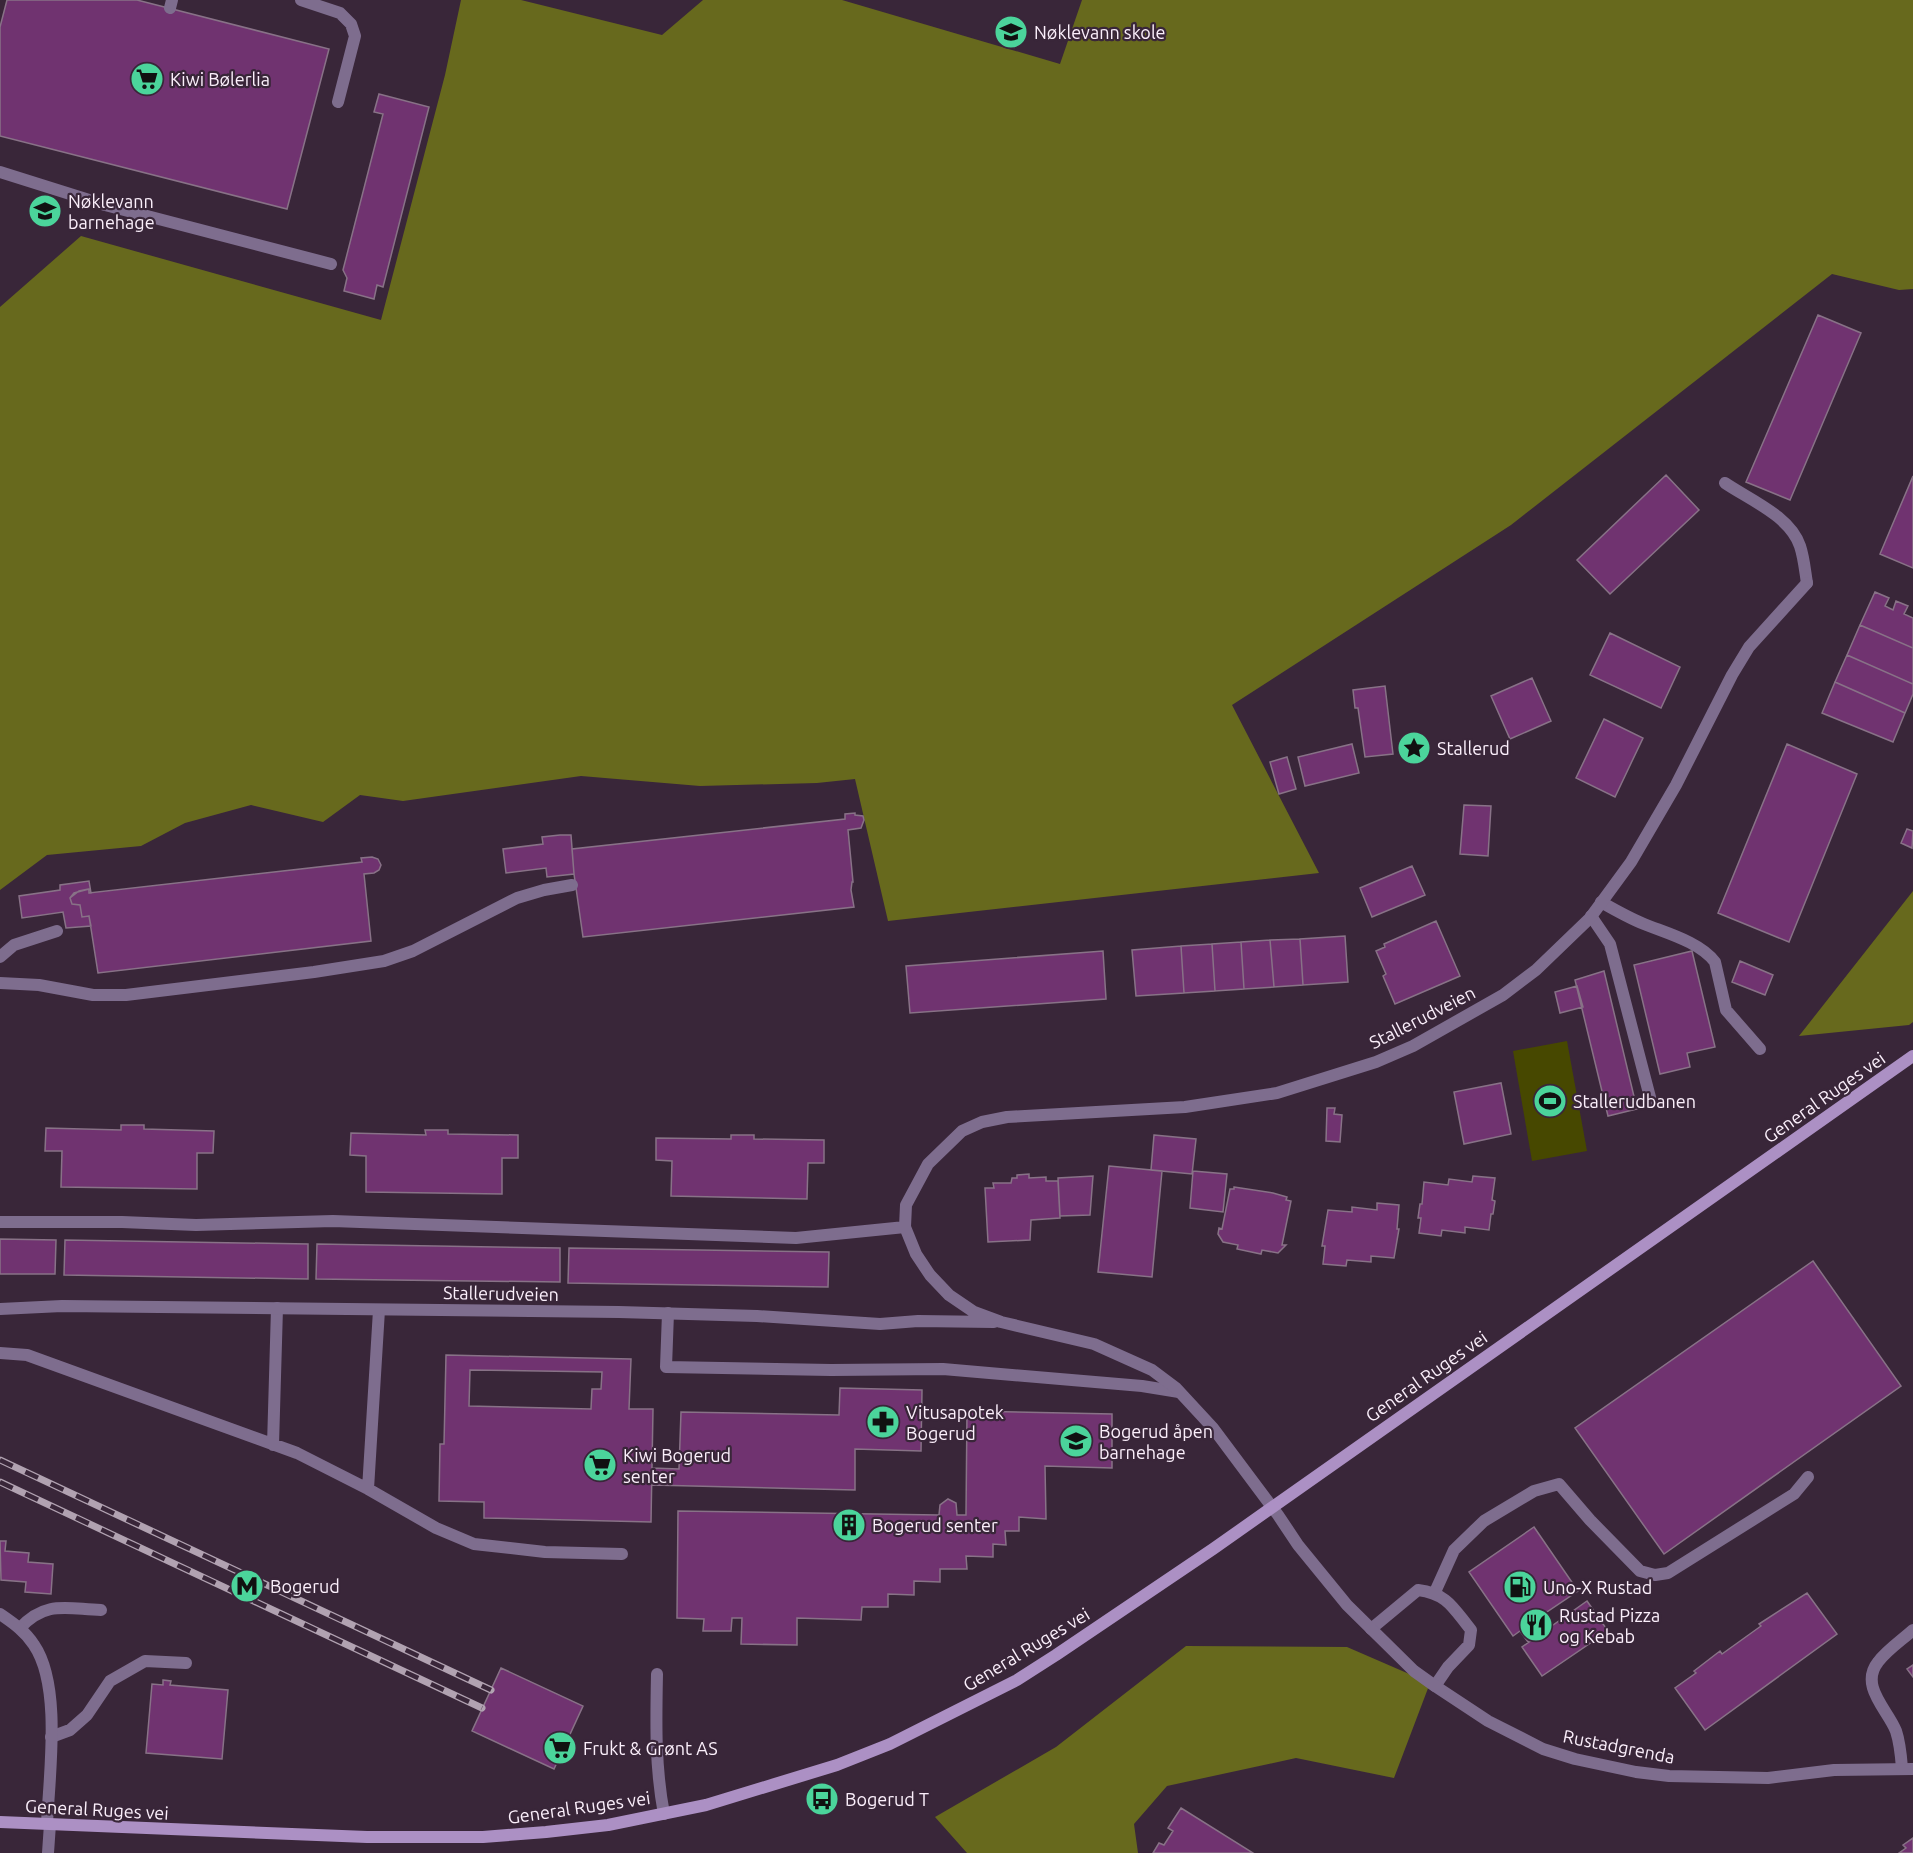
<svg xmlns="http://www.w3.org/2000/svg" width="1913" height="1853" font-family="Ubuntu,sans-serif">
<rect width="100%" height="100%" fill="#392639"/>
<path fill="#474800" d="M1567,1041L1587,1151L1532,1161L1513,1051Z"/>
<path fill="#67691d" d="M461,0H521L662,35L703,0H842L1060,64L1082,0H1913V289L1899,290L1832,274L1511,525L1232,705L1319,873L888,921L855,779L817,783L700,786L581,776L403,801L360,795L323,822L251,805L185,823L141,846L47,855L0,890V307L81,236L381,320L445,75Z
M1913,891V1022L1909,1025L1799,1036Z
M1186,1646L1347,1647L1430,1683L1394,1778L1296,1758L1167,1786L1134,1824L1138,1853H967L935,1817L1056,1747Z"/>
<path fill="#703370" stroke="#887287" stroke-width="1.5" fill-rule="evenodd" d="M7,0H137L329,49L287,209L0,136V27Z
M379,94L429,107L383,287L377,285L374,299L344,291L347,278L343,270L383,114L374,112Z
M1818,315L1861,333L1790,500L1746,482Z
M1666,475L1699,510L1610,594L1577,560Z
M1913,476V568L1880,554Z
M1875,592L1889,598L1885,606L1893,610L1896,601L1908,606L1904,614L1913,618V648L1860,625Z
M1860,625L1913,648V684L1847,655Z
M1610,633L1680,667L1661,708L1590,675Z
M1847,655L1913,684V694L1905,713L1835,682Z
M1532,678L1551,721L1510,739L1491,696Z
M1835,682L1905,713L1893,742L1822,713Z
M1385,686L1393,754L1365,757L1358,708H1355L1353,690Z
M1604,719L1643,738L1615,797L1576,778Z
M1352,744L1359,773L1305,786L1298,757Z
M1787,744L1857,774L1789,942L1718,913Z
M1287,757L1296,789L1279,794L1270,762Z
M1464,805L1491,806L1488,856L1460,854Z
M855,813V815L863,816L864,820L861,828L848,830L853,882H852L851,890L854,907L583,937L574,874L572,849L845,819V814Z
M1907,829L1913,831L1912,848L1901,843Z
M560,835H571L574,874L547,877L546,868L506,873L503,849L543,844L542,837Z
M372,857L378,859L381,865L379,870L374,873L364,874L371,941L98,973L89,916L82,917L80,905L72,904L70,898L74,893L89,889V893L362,862L361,858Z
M1412,866L1425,895L1372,917L1360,888Z
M89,881L91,893H89V889L79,891L70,898L72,904L80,905L82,917L89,916L91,926L66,928L63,912L22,918L19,896L60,890V885Z
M1436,921L1460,976L1395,1004L1383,976L1386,974L1376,951L1385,947L1384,944Z
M1345,936L1348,982L1303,985L1300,939Z
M1300,939L1303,985L1274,987L1270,940Z
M1270,940L1274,987L1244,989L1241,942Z
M1241,942L1244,989L1215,991L1212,944Z
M1212,944L1215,991L1184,993L1181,946Z
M1181,946L1184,993L1136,996L1132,950Z
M1103,951L1106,999L910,1013L906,966Z
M1692,951L1715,1047L1687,1053L1690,1067L1660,1074L1634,965Z
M1740,961L1773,975L1765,995L1732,982Z
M1604,971L1637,1109L1608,1116L1575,980Z
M1577,986L1583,1007L1560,1013L1555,992Z
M1501,1083L1511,1134L1464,1144L1454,1092Z
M1327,1108H1335L1334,1114L1342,1115L1340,1142L1326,1141Z
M121,1125H144V1129L214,1131L213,1153H197V1189L61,1187L62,1151H45L46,1128L121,1130Z
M425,1130H448V1134L518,1135V1158H502V1194L366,1192V1156L350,1155L351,1133L426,1135Z
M731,1135H754V1139L824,1140V1163H808L807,1199L671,1196L672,1161L656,1160V1138L731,1139Z
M1154,1135L1196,1139L1192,1174L1151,1170Z
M1109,1166L1162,1171L1152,1277L1098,1272Z
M1193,1171L1227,1174L1223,1212L1190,1208Z
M1029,1174V1178L1046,1177V1181H1058L1060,1218L1031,1220L1030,1240L988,1242L985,1188H994L993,1183H1011L1012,1178H1017V1175Z
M1093,1176L1090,1215L1060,1216L1058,1178Z
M1473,1176L1495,1178L1492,1200L1495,1201L1493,1214H1491L1489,1230L1465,1227V1233L1442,1230L1441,1236L1419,1233L1421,1218H1418L1420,1204H1422L1424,1182L1448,1185L1449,1179L1472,1182Z
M1234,1187L1273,1193L1287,1197L1286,1200L1291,1201L1282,1245H1286L1278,1253L1262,1250L1261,1254L1237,1249L1238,1245L1223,1242L1218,1234L1219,1228L1222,1229L1230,1189H1234Z
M1377,1203L1399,1205L1397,1229H1399L1394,1258L1371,1256V1262L1347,1260L1346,1266L1323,1264L1325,1246H1322L1328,1210L1352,1212V1207L1377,1210Z
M0,1239L56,1240L55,1274H0Z
M65,1240L308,1244V1279L64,1275Z
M317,1244L560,1248V1282L316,1279Z
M569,1248L829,1252L828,1287L568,1283Z
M1813,1261L1901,1386L1664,1554L1575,1428Z
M446,1355L631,1359L629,1409H653L651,1522L484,1518V1502L439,1501L440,1444H444ZM470,1370L602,1372L601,1389H592L591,1409L469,1406Z
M840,1388L922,1390L921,1451L855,1449V1490L652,1485V1468L679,1469L681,1412L839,1415Z
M967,1411L1112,1414V1468L1045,1466L1046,1519L1019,1517V1531H1005L1006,1545L993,1544V1557L966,1556L967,1569H940V1582L914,1581V1595L888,1594V1607H862L861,1620L797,1618V1645L741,1644L742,1618H732L731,1631H703L704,1619L677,1618L678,1511L939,1515L940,1505L948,1499L956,1503L957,1515H966Z
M1534,1527L1578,1591L1544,1614L1552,1625L1528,1642L1520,1631L1513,1636L1469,1572Z
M0,1541H6L5,1551L29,1553L28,1562L53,1564L51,1594L25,1592L26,1582L1,1580Z
M1807,1593L1837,1634L1705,1730L1675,1688L1696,1673L1694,1671L1720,1651L1722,1654L1761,1626L1759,1624Z
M1587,1601L1608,1631L1542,1676L1522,1647Z
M1913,1665V1677L1907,1669Z
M501,1668L583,1706L554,1769L472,1731Z
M163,1680L171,1681L170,1685L228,1690L222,1759L146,1753L152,1684L163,1685Z
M1181,1808L1253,1853H1153L1159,1843L1164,1845L1173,1831L1168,1828Z
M1913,1838V1853H1899L1906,1848L1903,1845Z"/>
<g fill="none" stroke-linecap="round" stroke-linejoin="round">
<path stroke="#7e6d8e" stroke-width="12" d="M301,0L340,13L351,24L355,36L338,102
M170,8L172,0
M0,172L105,205L331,264
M1725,483C1750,500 1790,516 1800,546C1804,558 1805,571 1807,583
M1601,902C1615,910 1629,918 1644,924C1666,933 1700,942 1715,962L1726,1010L1760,1049
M1591,916L1610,944L1651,1101
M0,957L14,945L57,931
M0,983L39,985L93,995H126L314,972L384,961L413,951L517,898L544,890L572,885
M379,1310L368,1489L436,1528L474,1544L545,1552L622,1554
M668,1313L666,1367L831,1370L943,1369L1142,1386L1179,1392
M0,1353L27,1355L297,1453L368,1489
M273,1445L277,1308
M1435,1592L1454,1550L1484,1521L1534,1491L1559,1484L1590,1520L1640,1571L1655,1575L1668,1573L1794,1494L1808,1477
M20,1628C46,1600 67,1609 101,1610
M1371,1629L1418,1590C1448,1594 1453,1608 1471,1630L1469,1645L1448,1667L1435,1686
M657,1674C656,1722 655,1767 664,1814
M51,1737L70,1730L87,1715L110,1681L145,1661L186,1663
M1902,1768C1901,1755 1900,1743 1896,1731C1888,1710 1859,1686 1878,1662C1887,1650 1902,1640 1913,1630"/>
<path stroke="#7e6d8e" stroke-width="12" d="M1807,583L1749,647L1732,675L1676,785L1631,862L1590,918L1536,970L1503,995L1413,1046L1376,1062L1277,1093L1185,1107L1007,1117L982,1122L962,1131L928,1164L906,1205L905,1227L916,1254L930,1275L949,1295L974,1312L1001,1322L1094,1344L1152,1370L1176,1388L1213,1428L1278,1515L1298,1545L1347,1605L1414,1671L1435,1686L1488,1721L1543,1749L1575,1759L1636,1772L1669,1776L1768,1778L1834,1770L1913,1769
M0,1222H122L196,1225L333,1221L796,1238L905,1227
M0,1309L62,1306L619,1312L757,1316L880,1324L918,1321L994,1322
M0,1614C13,1623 25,1631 34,1645C62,1686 49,1776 47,1824
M48,1853L50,1824"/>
<path stroke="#ac90c4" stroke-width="12" d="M0,1822L367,1837H483L546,1832L608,1825L706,1805L837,1765L890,1744L1017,1680L1056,1655L1213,1549L1913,1056"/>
<defs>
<path id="rail" d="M0,1460L491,1690
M0,1482L482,1708"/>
</defs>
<use href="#rail" stroke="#b1a2b1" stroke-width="7"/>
<use href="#rail" stroke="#392639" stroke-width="4.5" stroke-dasharray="14" stroke-linecap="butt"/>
</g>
<defs>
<symbol id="school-disc" viewBox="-11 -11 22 22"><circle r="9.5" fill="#4bd49b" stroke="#392639"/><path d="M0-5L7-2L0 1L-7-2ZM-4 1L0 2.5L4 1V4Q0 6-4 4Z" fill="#111"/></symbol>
<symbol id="supermarket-disc" viewBox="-11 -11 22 22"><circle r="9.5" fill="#4bd49b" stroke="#392639"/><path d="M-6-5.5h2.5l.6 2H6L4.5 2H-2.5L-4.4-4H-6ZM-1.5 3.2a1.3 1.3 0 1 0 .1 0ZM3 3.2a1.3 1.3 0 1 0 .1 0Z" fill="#111"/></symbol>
<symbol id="sight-disc" viewBox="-11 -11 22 22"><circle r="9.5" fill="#4bd49b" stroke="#392639"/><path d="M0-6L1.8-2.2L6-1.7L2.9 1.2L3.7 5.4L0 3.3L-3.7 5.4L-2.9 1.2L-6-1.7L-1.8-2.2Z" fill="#111"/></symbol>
<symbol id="stadium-disc" viewBox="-11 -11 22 22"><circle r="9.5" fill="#4bd49b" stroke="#392639"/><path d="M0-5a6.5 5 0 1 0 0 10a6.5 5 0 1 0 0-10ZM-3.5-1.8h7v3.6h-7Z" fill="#111"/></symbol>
<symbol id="pharmacy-disc" viewBox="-11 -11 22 22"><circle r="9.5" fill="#4bd49b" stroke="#392639"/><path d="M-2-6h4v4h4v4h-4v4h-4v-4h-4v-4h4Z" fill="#111"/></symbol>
<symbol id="building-disc" viewBox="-11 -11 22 22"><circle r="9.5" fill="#4bd49b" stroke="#392639"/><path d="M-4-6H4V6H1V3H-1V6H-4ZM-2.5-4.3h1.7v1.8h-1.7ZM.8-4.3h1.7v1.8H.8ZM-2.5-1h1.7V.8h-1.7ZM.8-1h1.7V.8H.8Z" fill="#111"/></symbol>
<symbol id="metro-disc" viewBox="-11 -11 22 22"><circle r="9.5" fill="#4bd49b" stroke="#392639"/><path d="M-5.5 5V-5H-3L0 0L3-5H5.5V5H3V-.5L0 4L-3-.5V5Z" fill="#111"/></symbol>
<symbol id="fuel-disc" viewBox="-11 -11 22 22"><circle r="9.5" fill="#4bd49b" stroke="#392639"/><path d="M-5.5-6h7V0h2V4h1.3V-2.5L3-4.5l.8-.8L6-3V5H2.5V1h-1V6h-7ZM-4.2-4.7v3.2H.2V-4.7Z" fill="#111"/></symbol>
<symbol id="restaurant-disc" viewBox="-11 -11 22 22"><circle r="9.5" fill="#4bd49b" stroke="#392639"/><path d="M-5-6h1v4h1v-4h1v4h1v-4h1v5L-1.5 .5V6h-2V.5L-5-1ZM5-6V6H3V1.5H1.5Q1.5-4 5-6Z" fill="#111"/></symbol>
<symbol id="bus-disc" viewBox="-11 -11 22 22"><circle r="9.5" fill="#4bd49b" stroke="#392639"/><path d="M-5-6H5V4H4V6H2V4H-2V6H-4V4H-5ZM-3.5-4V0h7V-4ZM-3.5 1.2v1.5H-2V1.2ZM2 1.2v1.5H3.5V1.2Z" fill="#111"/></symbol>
</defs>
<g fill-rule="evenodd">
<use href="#school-disc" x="992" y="13" width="38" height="38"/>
<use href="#supermarket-disc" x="128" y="60" width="38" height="38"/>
<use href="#school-disc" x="26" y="192" width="38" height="38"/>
<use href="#sight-disc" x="1395" y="729" width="38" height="38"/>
<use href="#stadium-disc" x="1531" y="1082" width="38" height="38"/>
<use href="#pharmacy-disc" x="864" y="1403" width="38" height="38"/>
<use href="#school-disc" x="1057" y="1422" width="38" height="38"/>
<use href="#supermarket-disc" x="581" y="1446" width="38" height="38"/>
<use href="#building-disc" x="830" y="1506" width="38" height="38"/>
<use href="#metro-disc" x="228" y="1567" width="38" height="38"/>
<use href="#fuel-disc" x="1501" y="1568" width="38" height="38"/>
<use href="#restaurant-disc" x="1517" y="1606" width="38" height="38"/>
<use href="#supermarket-disc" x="541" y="1729" width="38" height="38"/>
<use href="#bus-disc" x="803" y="1780" width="38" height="38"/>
</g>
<g text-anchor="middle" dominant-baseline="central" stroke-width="4.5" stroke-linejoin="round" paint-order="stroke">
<g font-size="18" fill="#fbeffb" stroke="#392639" text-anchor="start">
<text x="1034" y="32">Nøklevann skole</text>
<text x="170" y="79">Kiwi Bølerlia</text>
<text x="68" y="201">Nøklevann<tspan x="68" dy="21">barnehage</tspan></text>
<text x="1437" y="748">Stallerud</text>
<text x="1573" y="1101">Stallerudbanen</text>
<text x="906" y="1412">Vitusapotek<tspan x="906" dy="21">Bogerud</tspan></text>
<text x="1099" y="1431">Bogerud åpen<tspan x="1099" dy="21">barnehage</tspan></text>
<text x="623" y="1455">Kiwi Bogerud<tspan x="623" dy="21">senter</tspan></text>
<text x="872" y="1525">Bogerud senter</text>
<text x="270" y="1586">Bogerud</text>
<text x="1543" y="1587">Uno-X Rustad</text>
<text x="1559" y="1615">Rustad Pizza<tspan x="1559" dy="21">og Kebab</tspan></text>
<text x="583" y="1748">Frukt &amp; Grønt AS</text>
<text x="845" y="1799">Bogerud T</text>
</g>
<g font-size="18" fill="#fbeffb" stroke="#392639">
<text transform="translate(1422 1017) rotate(-27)">Stallerudveien</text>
<text transform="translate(1824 1097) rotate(-35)">General Ruges vei</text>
<text transform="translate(501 1293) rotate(1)">Stallerudveien</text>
<text transform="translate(1426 1376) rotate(-35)">General Ruges vei</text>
<text transform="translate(1026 1649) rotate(-31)">General Ruges vei</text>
<text transform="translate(1619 1746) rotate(11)">Rustadgrenda</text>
<text transform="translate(579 1807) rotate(-8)">General Ruges vei</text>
<text transform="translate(97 1809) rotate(3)">General Ruges vei</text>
</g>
</g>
</svg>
